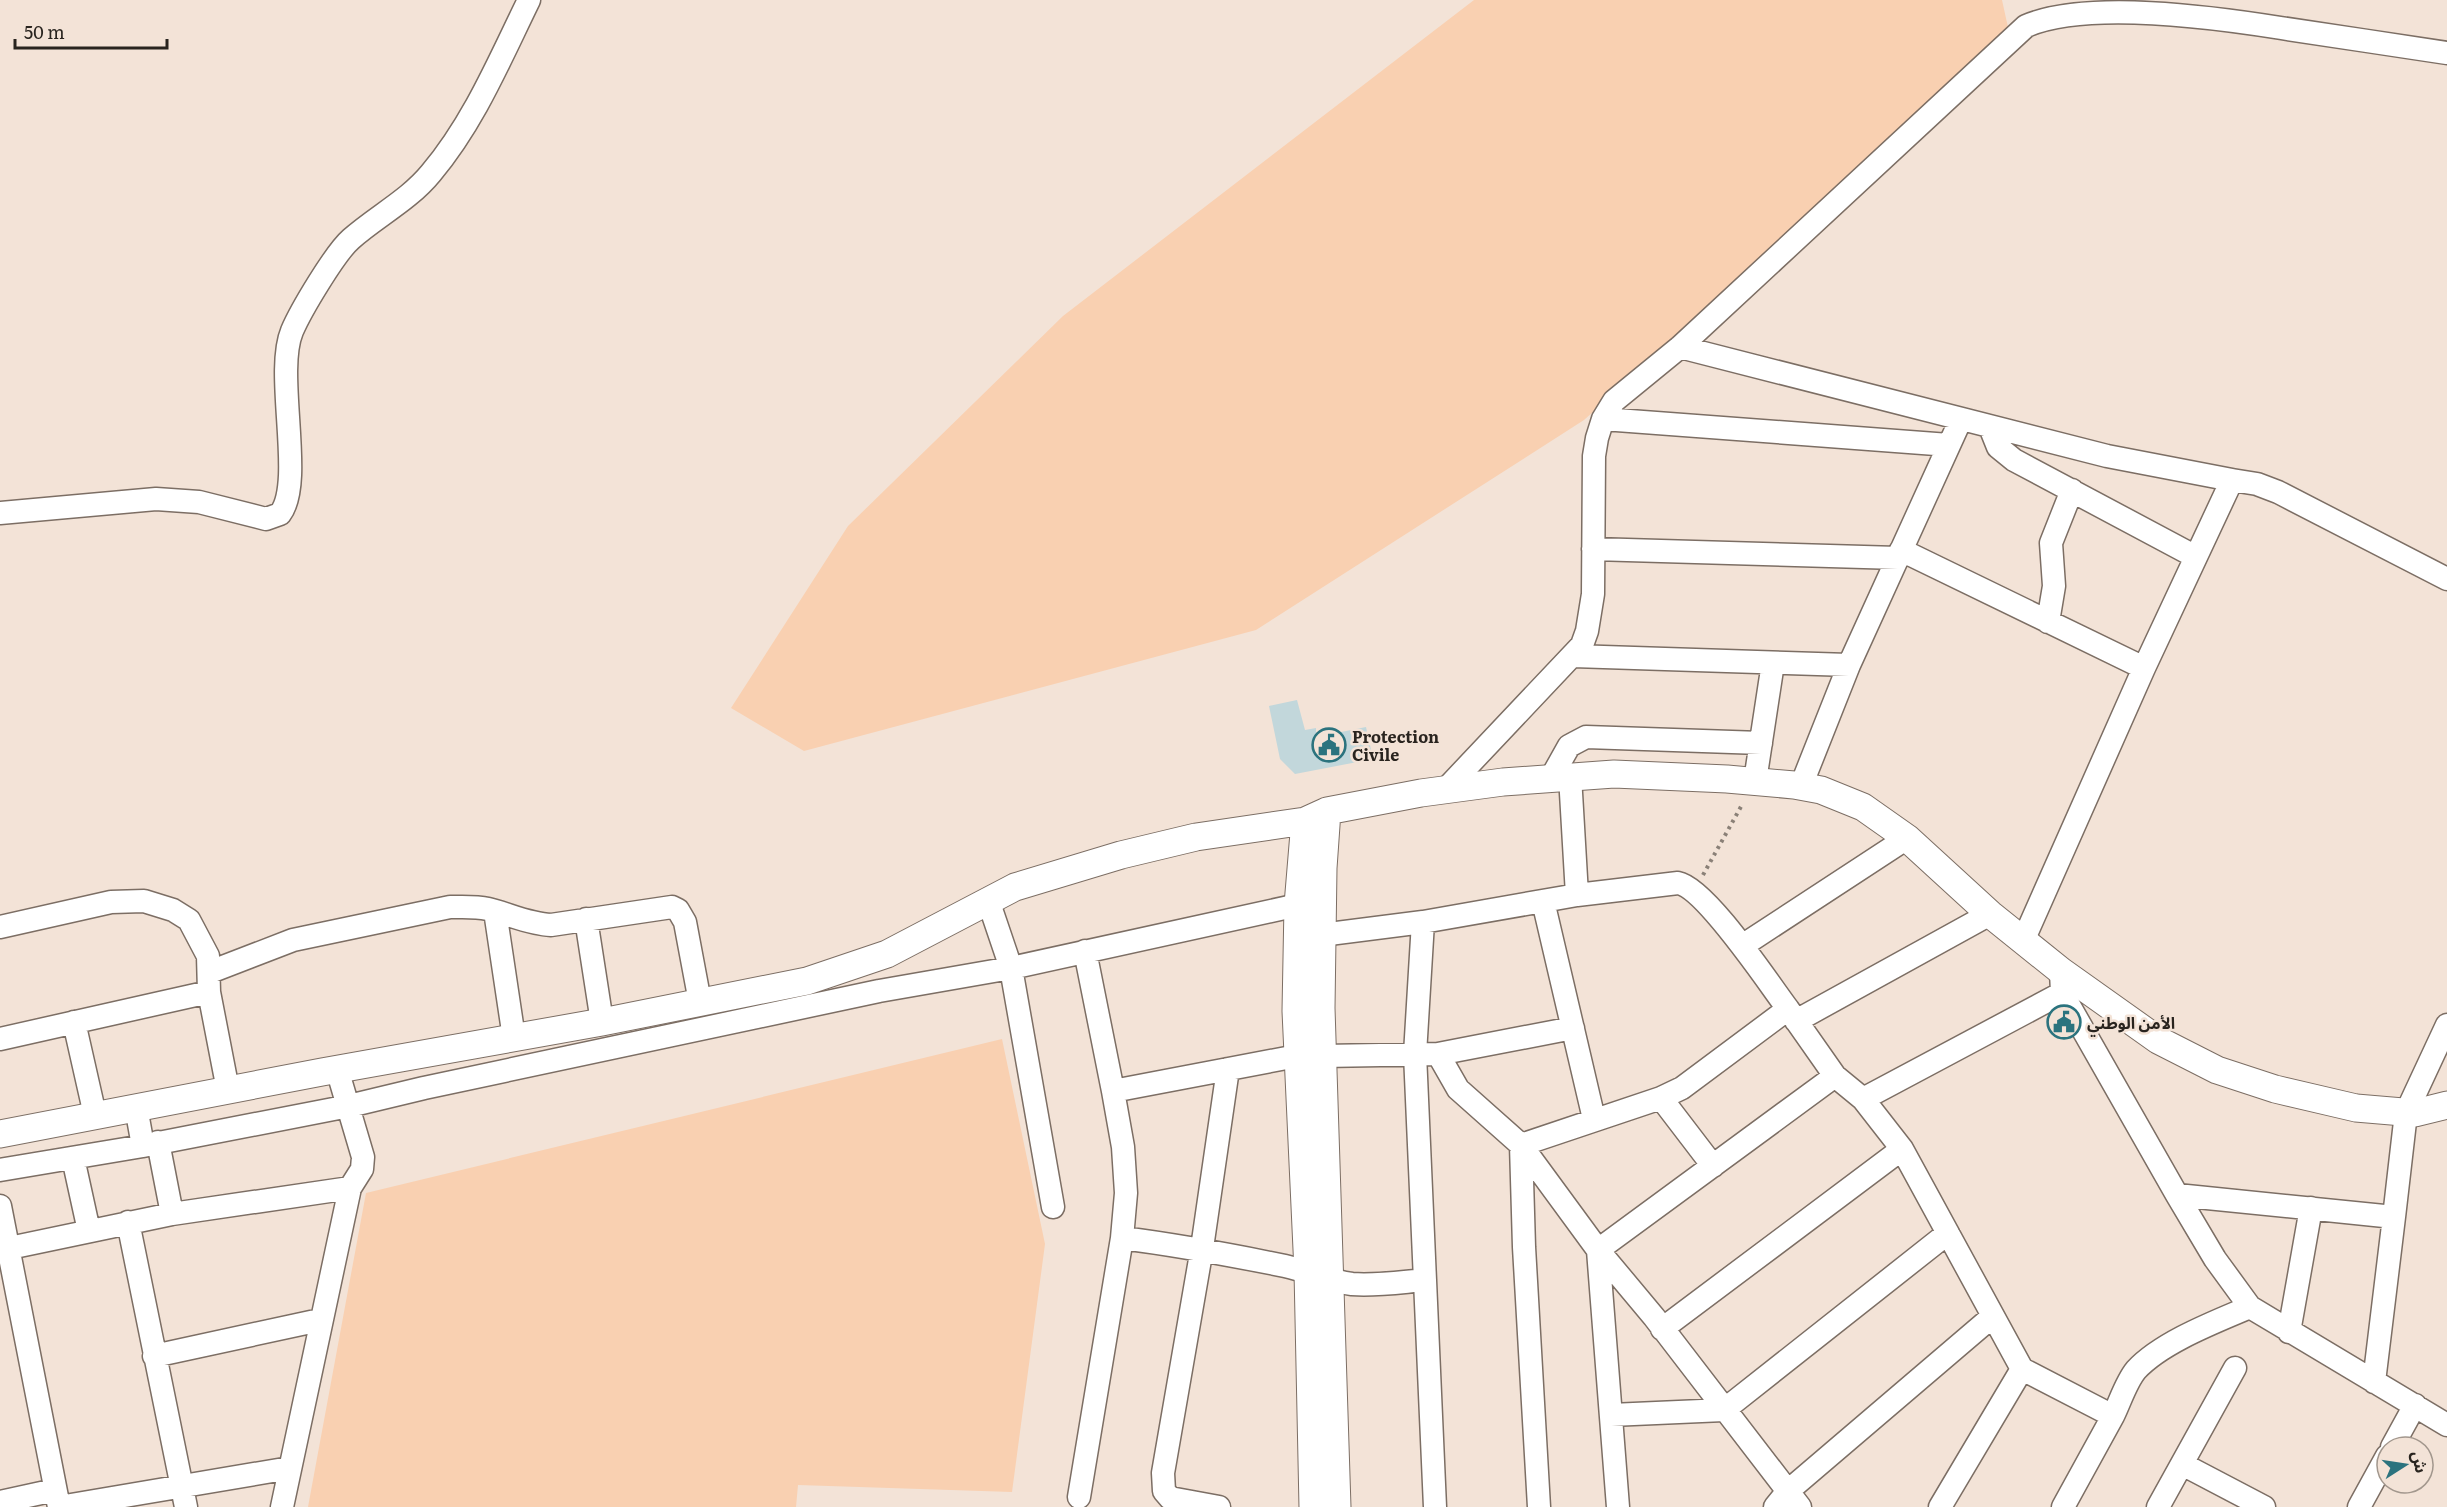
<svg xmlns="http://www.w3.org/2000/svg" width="2447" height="1507" font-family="Literata,'Noto Sans Arabic',serif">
<rect width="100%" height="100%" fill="#f3e3d7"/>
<path fill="#f9d0b1" d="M1474,0H2002L2011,41L1584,420L1256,630L804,751L731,708L848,526L1063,316Z
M1002,1039L1045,1244L1012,1492L798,1485L796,1507H308L366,1193Z"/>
<path fill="#c2d7db" d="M1297,700L1305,730L1316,728V737L1366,727L1373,759L1295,774L1280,759L1269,706Z"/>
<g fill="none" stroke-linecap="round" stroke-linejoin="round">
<defs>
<path id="minor" d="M1680,347L2107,456L2232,480L2144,668L2023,941
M1603,419L1949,445
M1990,427L1998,447L2014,460L2196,557
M2232,480L2257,484L2278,492L2447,579
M0,513L156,499L199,502L266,519L280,514C305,482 274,374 292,331C301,310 335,253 351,239C377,216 409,200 431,173C474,122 500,59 529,0
M1593,549L1898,558
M1901,550L2144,668
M2048,622L2054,586L2051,543L2072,490
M1573,656L1849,665
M1570,776L1577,895
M1551,778L1569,746L1586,737L1761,743
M1755,781L1773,663
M1801,786L1849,665L1961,419
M1445,790L1582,645L1587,631L1593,594L1594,456L1597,438L1603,419L1614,401L1680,347L2026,26C2087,0 2212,17 2281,28C2336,36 2392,45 2447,53
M988,900L1011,968L1053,1207
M1543,901L1594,1119
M495,911L514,1038
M586,919L602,1022
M1423,922L1415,1054L1435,1507
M0,927L111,902L144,901L173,910L189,920L208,956L209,992L228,1090
M1321,935L1423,922L1577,895L1678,883C1706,888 1769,984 1788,1009L1682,1088L1661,1098L1521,1145L1524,1247L1539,1507
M1742,946L1907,838
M1085,951L1113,1091
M2061,971L2062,993L2177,1195L2215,1259L2250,1307L2447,1425
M210,972L293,940L450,907C463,907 475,906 488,909C509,914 529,924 551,925L672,907L678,910L685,922L700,1002
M1788,1009L1835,1076L1863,1099L1902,1149L2022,1369L2113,1416C2120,1402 2126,1382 2136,1370C2162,1342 2215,1322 2250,1307
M1796,1021L1990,914
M74,1022L95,1115
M0,1039L209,992
M1438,1054L1458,1089L1521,1145L1598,1250L1654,1317L1800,1507
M1297,1056L1113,1091L1123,1147L1126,1193L1122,1238C1177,1245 1231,1255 1285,1266C1308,1271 1329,1281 1352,1284C1376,1286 1401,1282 1425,1280
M1323,1056L1438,1054L1573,1028
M337,1069L363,1157L362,1169L350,1188
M1661,1098L1713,1166
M1863,1099L2062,993
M136,1107L143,1146
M158,1142L172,1214
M73,1158L89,1231
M0,1170L143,1146L349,1106L424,1088L879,991L1011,968L1298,905
M2177,1195L2394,1217L2406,1113L2447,1025
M0,1206L59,1507
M128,1222L186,1507
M0,1250L172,1214L350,1188L282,1507
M1662,1329L1902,1149
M2289,1332L2311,1208
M154,1356L320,1320
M2374,1382L2394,1217
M1611,1415L1724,1410L1948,1233
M2392,1447L2415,1405
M2182,1464L2264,1507
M1079,1497L1122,1238
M0,1502L55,1490
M59,1507L290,1468
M1219,1507L1170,1498L1164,1491L1163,1473L1202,1248L1228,1069
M1618,1507L1598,1250L1835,1076
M1775,1507L1788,1491L1993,1316
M1940,1507L2022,1369
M2063,1507L2113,1416
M2158,1507L2235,1368
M2359,1507L2387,1456"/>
<path id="major" d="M1327,811L1323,868L1321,1008L1337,1507
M1305,821L1298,905L1296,1011L1308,1271L1313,1507
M0,1134L322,1072L602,1022L807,981L887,954L1015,887L1121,855L1196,837L1305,821L1327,811L1421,793L1503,782L1614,774L1727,779L1794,785L1821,790L1863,807L1907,838L1990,914L2061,971L2158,1040L2217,1070L2275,1089L2356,1108L2415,1113L2447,1105"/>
</defs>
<use href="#minor" stroke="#7c6e64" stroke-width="25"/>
<use href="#major" stroke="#7c6e64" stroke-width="29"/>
<path stroke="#8a8077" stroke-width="4" stroke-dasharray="3 4.5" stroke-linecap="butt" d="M1703,875L1743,803"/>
<use href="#minor" stroke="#fff" stroke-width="22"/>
<use href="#major" stroke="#fff" stroke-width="27"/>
</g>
<defs>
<symbol id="civic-ring" viewBox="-11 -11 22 22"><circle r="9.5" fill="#f3e3d7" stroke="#2b737e" stroke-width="1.5"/><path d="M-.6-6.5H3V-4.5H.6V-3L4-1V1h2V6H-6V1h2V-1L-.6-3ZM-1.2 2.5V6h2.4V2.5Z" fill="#2b737e"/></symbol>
</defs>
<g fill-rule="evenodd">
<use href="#civic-ring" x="1310" y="726" width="38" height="38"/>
<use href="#civic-ring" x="2045" y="1003" width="38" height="38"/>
</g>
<g text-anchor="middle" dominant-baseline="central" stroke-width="5" stroke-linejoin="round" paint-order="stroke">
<g font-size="16" font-weight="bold" fill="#29241f" stroke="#f3e3d7" text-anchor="start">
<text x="1352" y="736">Protection<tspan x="1352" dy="18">Civile</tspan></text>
<text x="2087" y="1022">الأمن الوطني</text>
</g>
</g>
<g transform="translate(2405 1465) rotate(78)"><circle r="28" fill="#f3e3d7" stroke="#a2978d" stroke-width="1.5"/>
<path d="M0-4.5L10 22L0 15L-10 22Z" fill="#2b737e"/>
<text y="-9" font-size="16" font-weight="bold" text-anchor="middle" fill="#29241f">ش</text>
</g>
<path d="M15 39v9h152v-9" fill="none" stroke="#29241f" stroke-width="3"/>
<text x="24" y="39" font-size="18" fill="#29241f" stroke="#f3e3d7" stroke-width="4.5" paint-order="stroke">50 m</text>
</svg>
